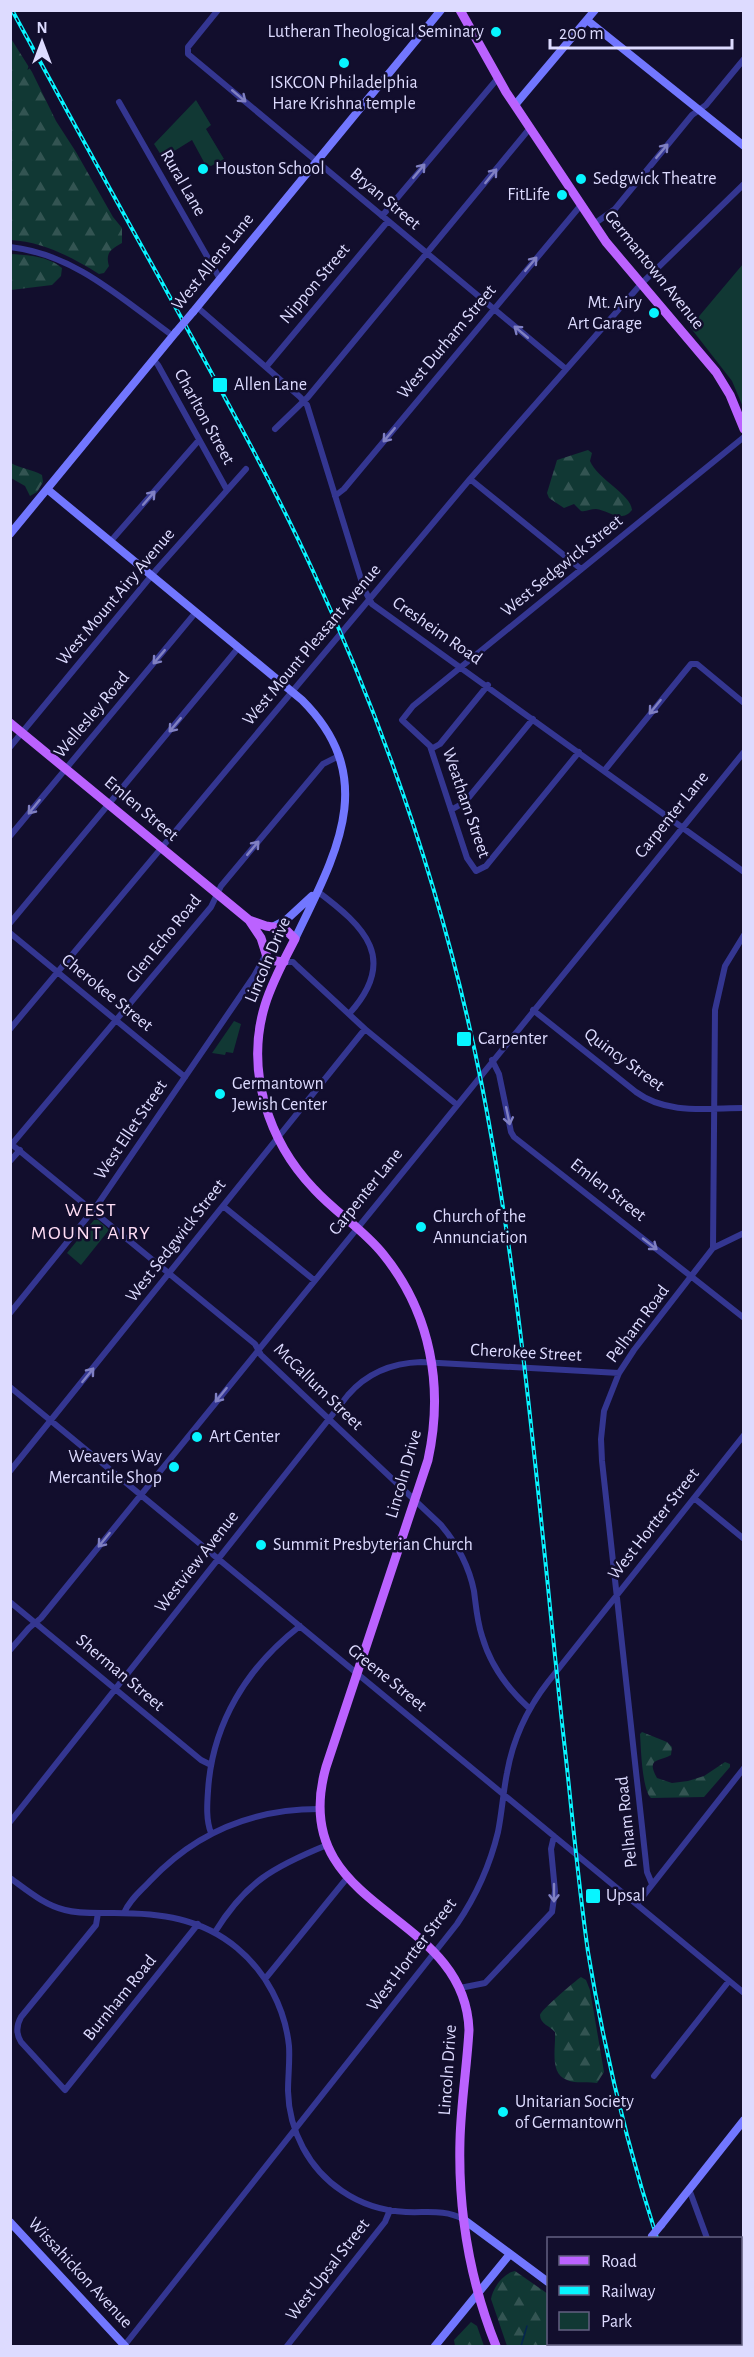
<svg xmlns="http://www.w3.org/2000/svg" width="754" height="2357" font-family="'Alegreya Sans',sans-serif">
<defs>
<pattern id="forest-firs" width="22" height="20" patternUnits="userSpaceOnUse" patternTransform="scale(1.5)"><rect width="22" height="20" fill="#113834"/><path d="M5 1l3.5 6h-7zM16 11l3.5 6h-7z" fill="#335452"/></pattern>
</defs>
<rect width="100%" height="100%" fill="#120e2d"/>
<path fill="url(#forest-firs)" d="M10,37L32,72L56,121L76,152L113,217L122,228V243C111,249 105,253 109,266L104,273L99,274C72,257 43,242 11,240Z
M10,254C28,255 48,256 62,268L61,276L52,285L11,290Z
M588,450L592,453L590,461C597,479 631,494 632,510C621,524 608,510 596,509C590,509 586,512 581,511L574,504L564,508L549,498L547,493L557,460Z
M11,463C21,469 32,469 42,475L43,482L37,492L30,496L25,486L11,478Z
M642,1732L667,1742L672,1747L671,1755C658,1762 646,1758 657,1778L672,1783L688,1781L704,1776L725,1762L730,1764V1767L704,1797L651,1798C642,1790 641,1748 640,1734Z
M581,1977L586,1980L590,1990L604,2072L597,2083C587,2081 576,2084 567,2080C549,2074 556,2047 555,2032C550,2026 540,2024 540,2015C540,2011 575,1981 581,1977Z
M515,2271L548,2294V2344H559L556,2346H507L491,2299C493,2287 504,2273 515,2271Z
M471,2322L477,2326L484,2346H455L454,2340Z"/>
<path fill="#113834" d="M196,100L211,125L206,129L224,159L211,166L205,164L192,140L163,158L154,144Z
M743,264V407L732,381L690,327Z
M234,1021L241,1024L233,1053L226,1052L225,1055L212,1053Z
M94,1220H98L109,1230L81,1265L67,1253Z"/>
<g fill="none" stroke-linecap="round" stroke-linejoin="round">
<path stroke="#052550" stroke-width="1.5" d="M521,2346L527,2326"/>
<path stroke="#343691" stroke-width="6" d="M218,10L188,47V54L566,369
M119,102L220,279
M382,216L498,78
M594,224L615,209L692,115L706,105L744,59
M10,247C75,254 123,300 173,336
M197,307L300,397L307,405L364,589L372,604L744,872
M154,360L158,365L227,490
M266,367L388,221
M275,429L308,397L530,128
M470,479L581,569
M335,496L344,489L581,205
M110,542L199,440
M10,747L157,569L246,469
M431,749L440,744L488,685
M579,752L486,866L476,871L467,858L430,746L402,720L413,706L744,437
M604,771L691,664H697L744,703
M451,810L465,802L533,719
M10,836L196,612
M317,891C365,927 399,959 349,1014
M10,923L239,647
M10,933L185,1077
M284,962H293L297,966L365,1029L456,1104
M533,1010L636,1092C667,1115 708,1108 744,1108
M10,1029L470,479L641,284L744,184
M492,1060L499,1074L511,1132L514,1137L744,1318
M10,1143L255,1344L261,1355L441,1525C457,1544 469,1566 474,1591C476,1606 477,1621 482,1636C490,1664 508,1689 529,1708
M12,1144L211,907L221,886L323,764L339,756
M10,1161L20,1150
M223,1206L314,1280
M713,1248L744,1233
M10,1313L98,1204L254,976L265,956
M10,1387L744,1993
M10,1471L365,1029
M694,1498L744,1539
M10,1602L201,1760L211,1765
M10,1650L29,1628L41,1618L744,752
M10,1822L348,1395C367,1373 392,1363 421,1362L619,1373
M211,1833C206,1820 207,1805 208,1791C212,1724 247,1667 300,1626
M10,1878C27,1890 44,1905 65,1910C80,1914 98,1913 114,1913C160,1913 201,1918 237,1948C266,1972 285,2008 289,2046C290,2061 288,2076 288,2091C289,2131 309,2169 342,2191C361,2204 383,2211 406,2212C426,2213 445,2209 463,2219
M652,1884L647,1872L602,1461L601,1439L604,1411L619,1373L634,1350L713,1248L715,1010L725,966L744,935
M637,1904L744,1768
M98,1913L96,1925L21,2017C16,2026 16,2034 21,2042L65,2090L198,1924
M124,1913C130,1899 141,1891 150,1881C196,1832 253,1809 319,1809
M215,1932C246,1882 273,1867 327,1845
M265,1979L347,1878
M460,1988L485,1983L552,1912L555,1891L551,1849L554,1836
M654,2076L729,1981
M689,2189L707,2238
M740,2295L744,2291
M740,2342L742,2346
M124,2346L457,1924C476,1896 490,1865 498,1832C502,1812 503,1793 507,1773C513,1739 527,1709 548,1682L744,1435
M287,2346L385,2222L390,2210"/>
<path stroke="#7277ff" stroke-width="8" d="M587,20L744,146
M515,105L595,10
M193,312L441,10
M47,489L302,700C381,779 335,855 295,939
M10,534L176,332
M272,927L286,920L312,896
M463,2219L548,2282
M10,2222L125,2346
M661,2225L744,2120
M630,2344L634,2346
M435,2346L510,2254
M564,2346L567,2344"/>
<path stroke="#bb62ff" stroke-width="9" d="M460,10L506,92L606,242L716,372L730,395L744,429
M10,723L249,920L261,938L268,960L284,962
M249,920L266,926L285,929L295,939C284,960 272,982 265,1005C245,1070 268,1141 314,1189C336,1213 363,1229 383,1254C431,1313 444,1387 428,1460L326,1767C285,1912 465,1908 469,2030C467,2066 461,2103 460,2140C458,2210 470,2281 496,2346"/>
<defs>
<path id="rail" d="M12,10C61,100 110,190 160,279C213,376 267,471 313,571C389,735 447,909 482,1086C524,1302 540,1523 564,1741C572,1811 578,1882 588,1952C604,2049 627,2145 657,2238
M698,2344L699,2346"/>
</defs>
<use href="#rail" stroke="#07f5ff" stroke-width="4"/>
<use href="#rail" stroke="#120e2d" stroke-width="1.5" stroke-dasharray="4.5" stroke-linecap="butt"/>
<path stroke="#7277ff" stroke-width="8" d="M176,332L193,312
M652,2236L661,2225"/>
</g>
<defs><path id="oneway-shaft" d="M-6 0H5M1.5-3L5.5 0L1.5 3" fill="none" stroke-width="1.6" stroke-linecap="round" stroke-linejoin="round" transform="scale(1.5)"/></defs>
<g stroke="#8080c2">
<use href="#oneway-shaft" transform="translate(239 96) rotate(40)"/>
<use href="#oneway-shaft" transform="translate(662 151) rotate(-50)"/>
<use href="#oneway-shaft" transform="translate(419 171) rotate(-50)"/>
<use href="#oneway-shaft" transform="translate(491 176) rotate(-51)"/>
<use href="#oneway-shaft" transform="translate(531 264) rotate(-50)"/>
<use href="#oneway-shaft" transform="translate(521 332) rotate(-140)"/>
<use href="#oneway-shaft" transform="translate(389 435) rotate(130)"/>
<use href="#oneway-shaft" transform="translate(149 498) rotate(-49)"/>
<use href="#oneway-shaft" transform="translate(159 657) rotate(130)"/>
<use href="#oneway-shaft" transform="translate(655 707) rotate(129)"/>
<use href="#oneway-shaft" transform="translate(175 725) rotate(130)"/>
<use href="#oneway-shaft" transform="translate(34 807) rotate(129)"/>
<use href="#oneway-shaft" transform="translate(253 848) rotate(-50)"/>
<use href="#oneway-shaft" transform="translate(508 1116) rotate(78)"/>
<use href="#oneway-shaft" transform="translate(650 1244) rotate(38)"/>
<use href="#oneway-shaft" transform="translate(88 1375) rotate(-51)"/>
<use href="#oneway-shaft" transform="translate(221 1395) rotate(129)"/>
<use href="#oneway-shaft" transform="translate(104 1540) rotate(129)"/>
<use href="#oneway-shaft" transform="translate(554 1893) rotate(90)"/>
</g>
<g fill="#07f5ff" stroke="#120e2d" stroke-width="2">
<circle cx="496" cy="32" r="6"/>
<circle cx="344" cy="63" r="6"/>
<circle cx="203" cy="169" r="6"/>
<circle cx="581" cy="179" r="6"/>
<circle cx="562" cy="195" r="6"/>
<circle cx="654" cy="313" r="6"/>
<rect x="212" y="377" width="16" height="16" rx="3"/>
<rect x="456" y="1031" width="16" height="16" rx="3"/>
<circle cx="220" cy="1094" r="6"/>
<circle cx="421" cy="1227" r="6"/>
<circle cx="197" cy="1437" r="6"/>
<circle cx="174" cy="1467" r="6"/>
<circle cx="261" cy="1545" r="6"/>
<rect x="585" y="1888" width="16" height="16" rx="3"/>
<circle cx="503" cy="2112" r="6"/>
</g>
<g text-anchor="middle" dominant-baseline="central" stroke-width="5" stroke-linejoin="round" paint-order="stroke">
<g font-size="18" fill="#dddbff" stroke="#120e2d" text-anchor="start">
<text x="484" y="32" text-anchor="end">Lutheran Theological Seminary</text>
<text x="344" y="83" text-anchor="middle">ISKCON Philadelphia<tspan x="344" dy="21">Hare Krishna temple</tspan></text>
<text x="215" y="169">Houston School</text>
<text x="593" y="179">Sedgwick Theatre</text>
<text x="550" y="195" text-anchor="end">FitLife</text>
<text x="642" y="303" text-anchor="end">Mt. Airy<tspan x="642" dy="21">Art Garage</tspan></text>
<text x="234" y="385">Allen Lane</text>
<text x="478" y="1039">Carpenter</text>
<text x="232" y="1084">Germantown<tspan x="232" dy="21">Jewish Center</tspan></text>
<text x="433" y="1217">Church of the<tspan x="433" dy="21">Annunciation</tspan></text>
<text x="209" y="1437">Art Center</text>
<text x="162" y="1457" text-anchor="end">Weavers Way<tspan x="162" dy="21">Mercantile Shop</tspan></text>
<text x="273" y="1545">Summit Presbyterian Church</text>
<text x="606" y="1896">Upsal</text>
<text x="515" y="2102">Unitarian Society<tspan x="515" dy="21">of Germantown</tspan></text>
</g>
<g font-size="18" fill="#dddbff" stroke="#120e2d">
<text transform="translate(183 183) rotate(60)">Rural Lane</text>
<text transform="translate(385 199) rotate(40)">Bryan Street</text>
<text transform="translate(213 262) rotate(-51)">West Allens Lane</text>
<text transform="translate(654 270) rotate(51)">Germantown Avenue</text>
<text transform="translate(315 284) rotate(-50)">Nippon Street</text>
<text transform="translate(447 342) rotate(-50)">West Durham Street</text>
<text transform="translate(204 417) rotate(61)">Charlton Street</text>
<text transform="translate(562 566) rotate(-39)">West Sedgwick Street</text>
<text transform="translate(116 597) rotate(-50)">West Mount Airy Avenue</text>
<text transform="translate(437 631) rotate(35)">Cresheim Road</text>
<text transform="translate(312 645) rotate(-50)">West Mount Pleasant Avenue</text>
<text transform="translate(92 715) rotate(-50)">Wellesley Road</text>
<text transform="translate(466 803) rotate(71)">Weatham Street</text>
<text transform="translate(141 809) rotate(40)">Emlen Street</text>
<text transform="translate(672 815) rotate(-51)">Carpenter Lane</text>
<text transform="translate(164 939) rotate(-51)">Glen Echo Road</text>
<text transform="translate(268 960) rotate(-67)">Lincoln Drive</text>
<text transform="translate(107 993) rotate(39)">Cherokee Street</text>
<text transform="translate(624 1060) rotate(36)">Quincy Street</text>
<text transform="translate(131 1130) rotate(-56)">West Ellet Street</text>
<text transform="translate(608 1190) rotate(38)">Emlen Street</text>
<text transform="translate(366 1192) rotate(-51)">Carpenter Lane</text>
<text transform="translate(176 1241) rotate(-52)">West Sedgwick Street</text>
<text transform="translate(638 1324) rotate(-53)">Pelham Road</text>
<text transform="translate(526 1353) rotate(3)">Cherokee Street</text>
<text transform="translate(318 1387) rotate(44)">McCallum Street</text>
<text transform="translate(404 1474) rotate(-74)">Lincoln Drive</text>
<text transform="translate(654 1524) rotate(-52)">West Hortter Street</text>
<text transform="translate(197 1562) rotate(-52)">Westview Avenue</text>
<text transform="translate(120 1673) rotate(40)">Sherman Street</text>
<text transform="translate(387 1678) rotate(39)">Greene Street</text>
<text transform="translate(627 1822) rotate(-96)">Pelham Road</text>
<text transform="translate(412 1955) rotate(-53)">West Hortter Street</text>
<text transform="translate(120 1998) rotate(-51)">Burnham Road</text>
<text transform="translate(448 2070) rotate(-86)">Lincoln Drive</text>
<text transform="translate(328 2270) rotate(-52)">West Upsal Street</text>
<text transform="translate(80 2273) rotate(47)">Wissahickon Avenue</text>
</g>
<g font-size="20" letter-spacing="1.5" fill="#ffddf5" stroke="#120e2d">
<text x="91" y="1210">WEST<tspan x="91" dy="23">MOUNT AIRY</tspan></text>
</g>
</g>
<rect width="754" height="2357" fill="none" stroke="#dddbff" stroke-width="24"/>
<rect x="547" y="2237" width="195" height="108" fill="#120e2d" stroke="#636081" stroke-width="1.5"/>
<rect x="559" y="2256" width="30" height="9" fill="#bb62ff" stroke="#636081" stroke-width="1.5"/>
<text x="601" y="2267" font-size="18" fill="#dddbff">Road</text>
<rect x="559" y="2286" width="30" height="9" fill="#07f5ff" stroke="#636081" stroke-width="1.5"/>
<text x="601" y="2297" font-size="18" fill="#dddbff">Railway</text>
<rect x="559" y="2312" width="30" height="18" fill="#113834" stroke="#636081" stroke-width="1.5"/>
<text x="601" y="2327" font-size="18" fill="#dddbff">Park</text>
<g transform="translate(42 42)" stroke="#120e2d" stroke-width="4.5" paint-order="stroke">
<path d="M0-4.5L10 22L0 15L-10 22Z" fill="#dddbff"/>
<text y="-9" font-size="16" font-weight="bold" text-anchor="middle" fill="#dddbff">N</text>
</g>
<path d="M550 39v9h182v-9" fill="none" stroke="#dddbff" stroke-width="3"/>
<text x="559" y="39" font-size="18" fill="#dddbff" stroke="#120e2d" stroke-width="4.5" paint-order="stroke">200 m</text>
</svg>
